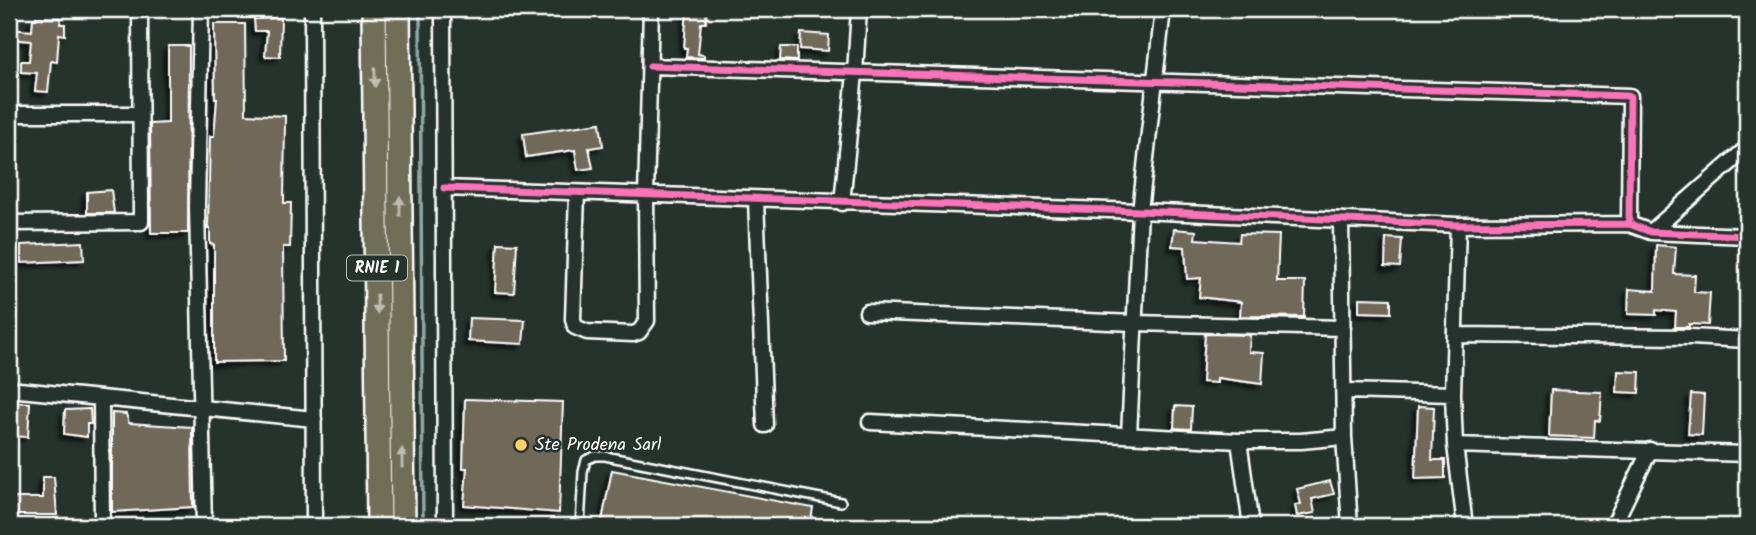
<svg xmlns="http://www.w3.org/2000/svg" width="1756" height="535" font-family="Kalam,sans-serif">
<defs>
<filter id="shadow"><feDropShadow dx="-4.5" dy="4.5" stdDeviation="2" flood-color="#0009"/></filter>
</defs>
<rect width="100%" height="100%" fill="#26332d"/>
<filter id="ink" filterUnits="userSpaceOnUse"><feTurbulence type="fractalNoise" baseFrequency=".0143" numOctaves="2"/><feDisplacementMap in="SourceGraphic" scale="14" xChannelSelector="R" yChannelSelector="G"/><feConvolveMatrix kernelMatrix="1 2 1 2 8 2 1 2 1" color-interpolation-filters="sRGB"/></filter>
<g filter="url(#ink)">
<g fill="none" stroke-linecap="round" stroke-linejoin="round">
<path stroke="#91a7a7" stroke-width="3.5" d="M420,13L423,526"/>
</g>
<path fill="#706858" stroke="#fff" stroke-width="2" filter="url(#shadow)" d="M687,9H707L706,23H701L698,54L704,55V58L686,57L687,48H684Z
M36,17L61,18L60,24H65V35L59,34L57,62L51,61L48,92L35,91L37,73L21,72V61H29L31,41L9,39V29L32,31L33,19H36Z
M281,18L280,57L265,56L267,31H255L254,19Z
M214,24H245L246,114L285,116L284,203H291L290,247H283L284,361L214,362V245L210,244V228H208L210,136H214L217,99H215Z
M801,33L829,35L828,51L800,49Z
M168,46H189L188,233H151L150,124L168,123Z
M781,47H797V61L780,60Z
M600,123L603,146L589,148L593,168L578,170L575,150L526,157L523,134Z
M111,190L114,213H87V192Z
M1174,229L1196,231L1195,239L1239,242L1240,234L1279,235L1277,281H1305L1304,317L1240,316L1241,302L1199,297L1201,278L1187,279L1185,247L1172,246Z
M1386,238L1402,239L1400,267L1385,266Z
M83,242L84,260L21,263V245Z
M498,243L517,244L514,293L495,292Z
M1656,245L1676,247L1674,274L1695,275L1694,292L1710,293L1708,325L1689,324V327H1675L1676,312L1656,310V315L1628,314L1629,289L1655,291Z
M1359,298L1391,299V313L1359,312Z
M469,318L525,320L523,344L468,341Z
M1205,334L1250,335L1249,352L1264,353L1262,384L1217,378V383L1202,382Z
M1618,371L1640,372L1639,393L1617,392Z
M1551,390L1602,392L1600,421L1595,420L1594,438L1549,436Z
M1691,394L1704,395L1702,435L1688,434Z
M465,399L563,402L559,513L464,505L467,468H463Z
M9,402L30,403L28,437L9,436Z
M1175,406L1192,407L1191,429L1174,428Z
M1418,406L1434,407L1432,460H1445V478L1415,479Z
M90,409L91,424H87V437L64,434L65,410Z
M112,413L126,414L129,423L192,427L193,507L112,512Z
M612,470L813,508L810,526H601Z
M43,477H54L57,515H9V498H43Z
M1330,481L1334,494L1312,499L1315,513L1297,516L1295,505L1301,504L1297,489Z"/>
<g fill="none" stroke-linecap="round" stroke-linejoin="round">
<defs>
<path id="service" d="M580,526L583,472L586,460L595,456H605L841,502"/>
<path id="minor" d="M201,9L197,206L204,526
M312,9L314,526
M443,9L445,526
M650,66L1630,96L1629,224
M9,114H140
M444,188L1140,211L1458,225L1629,224L1651,232L1747,236
M577,193L573,319L575,327L587,332L633,334L639,332L647,321L646,196L651,9
M756,200L765,425
M842,203L855,73L859,9
M1341,221L1344,437L1350,526
M9,223L141,222L140,9
M1458,225L1453,394L1455,445L1465,526
M1651,232L1747,148
M867,312L1134,323L1343,328
M1456,335L1691,337L1747,340
M9,389L314,419
M1344,391L1453,394
M101,398L102,526
M870,422L1239,441H1301L1344,437
M1129,435L1140,211L1163,9
M1239,441L1251,526
M1455,445L1747,454
M1613,526L1650,450"/>
<path id="trunk" d="M374,9L379,526
M398,9L403,526"/>
</defs>
<use href="#service" stroke="#fff" stroke-width="12"/>
<use href="#minor" stroke="#fff" stroke-width="19"/>
<use href="#trunk" stroke="#fff" stroke-width="28"/>
<use href="#service" stroke="#26332d" stroke-width="7"/>
<use href="#minor" stroke="#26332d" stroke-width="14"/>
<use href="#trunk" stroke="#716e59" stroke-width="23"/>
<defs>
<path id="cycleway" d="M650,66L1630,96L1629,224
M444,188L1140,211L1458,225L1629,224L1651,232L1747,236"/>
</defs>
<use href="#cycleway" stroke="#26332d" stroke-width="11"/>
<use href="#cycleway" stroke="#fb73b8" stroke-width="7"/>
</g>
<defs><path id="oneway-solid" d="M-6-.8H1V-3.2L6.5 0L1 3.2V.8H-6Z" transform="scale(1.75)"/></defs>
<g fill="#bfbeb4">
<use href="#oneway-solid" transform="translate(375 77) rotate(89)"/>
<use href="#oneway-solid" transform="translate(400 206) rotate(-90)"/>
<use href="#oneway-solid" transform="translate(377 304) rotate(89)"/>
<use href="#oneway-solid" transform="translate(402 458) rotate(-90)"/>
</g>
</g>
<circle fill="#ffd166" stroke="#26332d" stroke-width="2.5" cx="521" cy="445" r="7"/>
<g text-anchor="middle" dominant-baseline="central" stroke-width="5" stroke-linejoin="round" paint-order="stroke">
<rect fill="#26332d" stroke="#bec2c0" stroke-width="2" x="347" y="255.5" width="60" height="25" rx="5"/>
<g font-size="16" font-weight="bold" fill="#fff">
<text x="377" y="268">RNIE 1</text>
</g>
<g font-size="18" fill="#fff" stroke="#26332d" text-anchor="start">
<text x="535" y="445">Ste Prodena Sarl</text>
</g>
</g>
<rect width="1756" height="535" fill="none" stroke="#26332d" stroke-width="35"/>
<rect x="18" y="18" width="1721" height="500" fill="none" stroke="#fff" stroke-width="2.5" filter="url(#ink)"/>
</svg>
